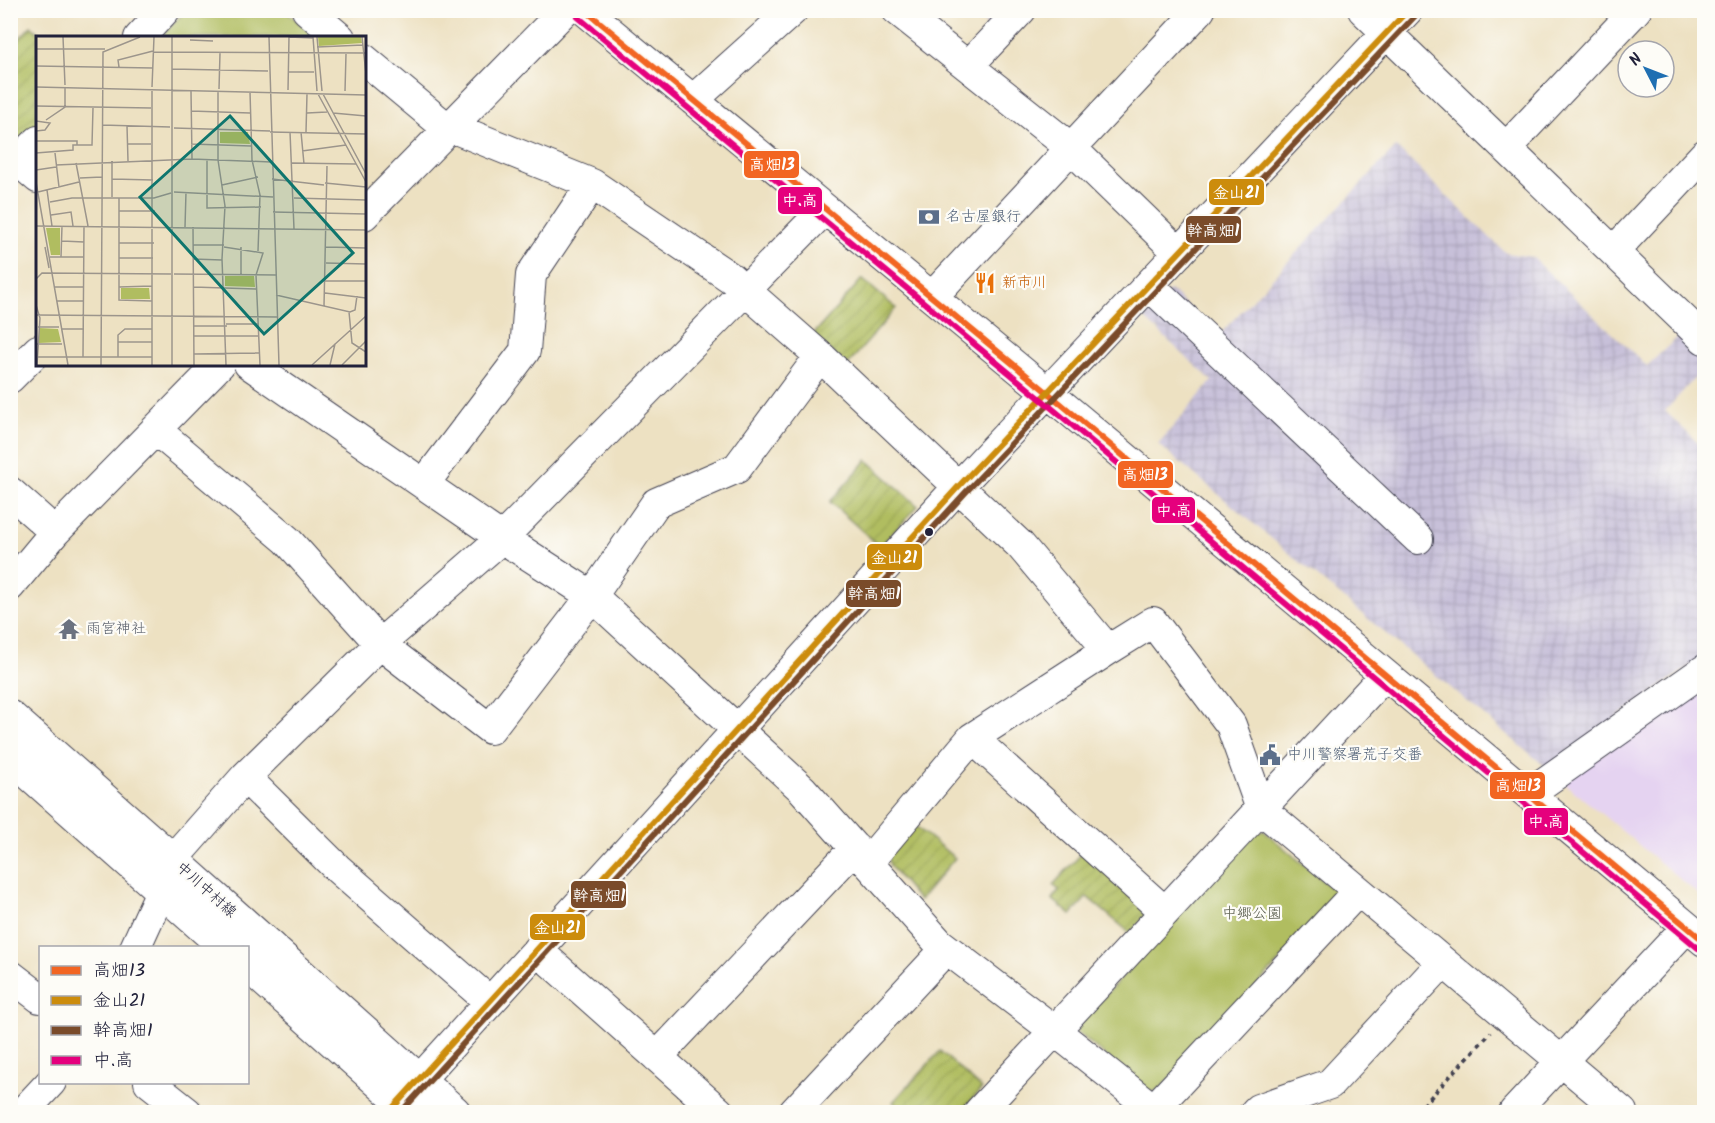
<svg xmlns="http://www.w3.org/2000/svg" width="1715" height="1123" font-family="Kalam,'Klee One',sans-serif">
<defs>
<pattern id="industrial-grid" width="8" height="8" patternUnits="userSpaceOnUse" patternTransform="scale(1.5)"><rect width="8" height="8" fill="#c7c0d9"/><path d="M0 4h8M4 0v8" fill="none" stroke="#aba5bb"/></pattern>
<pattern id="garden-furrows" width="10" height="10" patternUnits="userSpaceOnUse" patternTransform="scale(1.5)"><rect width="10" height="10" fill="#b0bd60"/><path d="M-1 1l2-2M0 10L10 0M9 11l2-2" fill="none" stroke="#97a254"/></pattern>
</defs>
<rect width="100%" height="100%" fill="#fdfcf7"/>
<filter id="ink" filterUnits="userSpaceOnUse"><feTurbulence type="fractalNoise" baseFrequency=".0167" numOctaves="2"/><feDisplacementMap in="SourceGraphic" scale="12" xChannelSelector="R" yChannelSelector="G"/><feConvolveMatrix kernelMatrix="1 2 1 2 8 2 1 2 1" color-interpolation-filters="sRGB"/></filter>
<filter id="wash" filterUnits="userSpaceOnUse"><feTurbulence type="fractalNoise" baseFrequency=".008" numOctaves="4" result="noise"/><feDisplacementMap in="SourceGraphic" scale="24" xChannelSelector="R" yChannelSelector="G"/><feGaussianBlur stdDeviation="1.35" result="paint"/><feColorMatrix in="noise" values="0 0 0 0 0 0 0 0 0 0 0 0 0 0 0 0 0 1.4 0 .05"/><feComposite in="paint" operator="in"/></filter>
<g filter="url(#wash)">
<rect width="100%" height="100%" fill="#ede1c2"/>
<path fill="#e5d3f1" d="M1704,682V899L1563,782Z"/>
<path fill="url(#industrial-grid)" d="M972,11H1007L990,28Z
M1396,147L1506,253L1532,257L1647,366L1682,333L1704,355V368L1665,411L1704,449V656L1546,767L1158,444L1212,381L1144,318L1170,290L1219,335Z"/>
<path fill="#b0bd60" stroke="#69704e" stroke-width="1.5" d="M186,10L286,11L317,37L160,38Z
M1264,831L1335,891L1337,900L1159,1090L1148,1093L1074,1029L1256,832Z"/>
<path fill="url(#garden-furrows)" stroke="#69704e" stroke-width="1.5" d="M31,26L43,37L38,38L37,128L28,138H17L11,132L10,48Z
M862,279L896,308L847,366L813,335Z
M867,460L918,506L880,547L830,502Z
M913,824L955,858L919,901L890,866L887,854Z
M1083,852L1145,908V916L1130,933L1087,897L1071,915L1052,899L1059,890L1053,885Z
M940,1051L982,1089L961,1112H904L893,1102Z"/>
</g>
<g filter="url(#ink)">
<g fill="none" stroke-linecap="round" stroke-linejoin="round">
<defs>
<path id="minor" d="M307,10L340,38
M584,10L1048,393L1704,941
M897,10L1071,148L1179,253
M1363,10L1704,339
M139,38L165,10
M364,59L441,123L592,184L731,278L820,356L1020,545L1108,650
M968,66L1021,10
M693,100L793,10
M1506,148L1636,10
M10,154L38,178
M10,169L38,141
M364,215L565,10
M1614,251L1704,155
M1149,285L1418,539
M932,297L1200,10
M249,364L502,538L592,596L802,789L939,943L1055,1031L1157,1112
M10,378L38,350
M156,430L287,540L380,644L490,729L592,596L656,503L737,468L820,356
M424,484L525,351L531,275L592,184
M10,492L55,532
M10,586L55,532L220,364
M972,738L1165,912
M245,777L337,868L490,1002
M1528,794L1704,670
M172,860L245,777L380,644L502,538L825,209
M868,862L972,738L1108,650L1153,622L1231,725L1261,809L1622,1112
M135,948L162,889
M537,950L719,1112
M10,975L40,998
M657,1057L855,848
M149,1082L187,1112
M402,1099L958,487L1408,10
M23,1112L51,1082
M794,1112L946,949
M979,1112L1385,675
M1151,1112L1358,891
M1255,1112L1258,1109L1330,1084L1443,962
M1514,1112L1687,927"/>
<path id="major" d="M10,717L172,860L454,1112
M10,756L227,948
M248,965L413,1112"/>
</defs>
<use href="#minor" stroke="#403f4f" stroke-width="32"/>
<use href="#major" stroke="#403f4f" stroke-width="35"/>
<path stroke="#403f4f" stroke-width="4" stroke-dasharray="4.5 4.5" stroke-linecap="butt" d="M1417,1112L1491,1032"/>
<use href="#minor" stroke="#fff" stroke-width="30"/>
<use href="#major" stroke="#fff" stroke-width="33"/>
<defs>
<path id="bus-1" d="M585,10L1048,393L1704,941"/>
<path id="bus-2" d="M389,1112L958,487L1408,10"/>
<path id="bus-3" d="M401,1112L965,493L1415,16"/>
<path id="bus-4" d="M578,17L1042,400L1698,948"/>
</defs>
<use href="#bus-1" stroke="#fdfcf7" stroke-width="10"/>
<use href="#bus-2" stroke="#fdfcf7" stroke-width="10"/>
<use href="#bus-3" stroke="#fdfcf7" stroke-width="10"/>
<use href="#bus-4" stroke="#fdfcf7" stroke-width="10"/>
<use href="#bus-1" stroke="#f26522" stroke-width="6"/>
<use href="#bus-2" stroke="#cc8c0c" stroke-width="6"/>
<use href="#bus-3" stroke="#7a4b2a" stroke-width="6"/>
<use href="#bus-4" stroke="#e5007d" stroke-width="6"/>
</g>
</g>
<defs>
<symbol id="bank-bare" viewBox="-9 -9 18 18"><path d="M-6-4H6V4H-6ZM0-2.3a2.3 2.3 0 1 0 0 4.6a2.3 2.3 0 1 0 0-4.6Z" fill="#5c6f8a" stroke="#fdfcf7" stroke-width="2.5" paint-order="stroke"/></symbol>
<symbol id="restaurant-bare" viewBox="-9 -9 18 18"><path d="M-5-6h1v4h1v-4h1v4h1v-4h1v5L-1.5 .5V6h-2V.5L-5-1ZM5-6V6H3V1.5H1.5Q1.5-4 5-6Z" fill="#e8710a" stroke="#fdfcf7" stroke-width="2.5" paint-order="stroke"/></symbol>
<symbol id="temple-bare" viewBox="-9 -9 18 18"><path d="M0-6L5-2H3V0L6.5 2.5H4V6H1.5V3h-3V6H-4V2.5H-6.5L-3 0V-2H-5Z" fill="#6b7280" stroke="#fdfcf7" stroke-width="2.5" paint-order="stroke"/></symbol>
<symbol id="civic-bare" viewBox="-9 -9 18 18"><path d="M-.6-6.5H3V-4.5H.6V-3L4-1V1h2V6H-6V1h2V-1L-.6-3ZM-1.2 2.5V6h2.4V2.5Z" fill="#5c6f8a" stroke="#fdfcf7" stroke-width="2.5" paint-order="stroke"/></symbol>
</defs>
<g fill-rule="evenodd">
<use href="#bank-bare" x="914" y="202" width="30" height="30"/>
<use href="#restaurant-bare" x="970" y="268" width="30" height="30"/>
<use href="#temple-bare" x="54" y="614" width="30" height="30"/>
<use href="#civic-bare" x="1255" y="740" width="30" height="30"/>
</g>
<circle fill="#22223b" stroke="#fdfcf7" stroke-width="2" cx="929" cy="532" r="5"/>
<g text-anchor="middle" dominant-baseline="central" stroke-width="4.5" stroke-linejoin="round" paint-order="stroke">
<g font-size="15" fill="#4e5e75" stroke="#fdfcf7" text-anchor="start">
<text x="946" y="217">名古屋銀行</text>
<text x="1287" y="755">中川警察署荒子交番</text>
</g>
<g font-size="15" fill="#c56008" stroke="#fdfcf7" text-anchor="start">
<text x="1002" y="283">新市川</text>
</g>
<g font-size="15" fill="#5b616d" stroke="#fdfcf7" text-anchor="start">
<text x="86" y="629">雨宮神社</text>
</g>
<g font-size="15" fill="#22223b" stroke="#fdfcf7">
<text transform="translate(206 890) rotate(42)">中川中村線</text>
</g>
<g font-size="15" fill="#545848" stroke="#fdfcf7">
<text x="1252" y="914">中郷公園</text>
</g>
</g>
<g transform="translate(36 36)">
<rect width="330" height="330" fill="#ede1c2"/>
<path d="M282,1H325L326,7L283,10ZM184,96H212L214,108L184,107ZM10,192H24V219H15ZM189,240H218L219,251L189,250ZM85,252H113L114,263H85ZM3,292L22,293L25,306L3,307Z" fill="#b0bd60"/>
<path fill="none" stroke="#9c958c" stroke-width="1.5" d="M27,1L29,49M233,1L243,329M253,1L277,2M277,1L281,55M281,1L286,55M326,1L330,38M154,4L177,5M281,11L327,9M0,13H69M117,16L330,17M0,30L117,32M83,31L82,24L117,15M136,33L232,35M252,36H278M0,51L330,59M116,51L118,1M183,53L184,17M116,54V329M252,54L253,1M155,55L156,123M309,55L310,18M182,56V124L189,170L186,223L190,329M214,56L216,124L224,159L222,215M282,58L330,146M287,58L330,138M0,70L115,72M155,75L214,77M271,77L291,76M297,77L330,80M10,84L29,71V52M0,85L14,87L9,94L0,95M66,89L134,91M91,90L92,125M138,92L234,95M234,96L330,98M254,96L258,193M265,96L268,128M270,96L271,58M0,105H41V109H56L57,72M92,108H115M155,108L215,110M266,115L310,109M0,117L37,114V109H41M19,117L23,151M171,124V172L225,171M40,127L52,190M256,127L320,128M20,129L156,123L235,126M0,134L20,131M44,142L66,141M76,143L117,144M236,143L288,149M0,146L32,329M289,147L330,151M186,149L222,141M11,154L16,190M2,156L43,146M138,156L237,161M76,161V125M83,162V264L116,265M258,162L330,164M14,166L36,162H118L135,157M83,175H119M237,176L330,178M15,179L35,176L37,190M0,190L330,194M149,191L150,156M157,191L158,329M26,205L48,206M83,207H118M157,209H188M9,211L13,232M188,211L227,217L220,239L224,329M290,211L330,212M14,221H48M25,221L26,190M83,222H117M157,223L186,224M290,227L330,228M138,238L240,239M205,239V211M0,243L6,237L135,238M289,245H330M19,251H48M83,251L116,250M157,251L220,253M289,257L330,262M240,259L314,276L319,274L321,260M21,265H48M0,269L4,282L1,329M288,270L291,130M313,276L316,307L330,316M0,279L241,281M190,288H222M158,290H191M2,291H23M26,293H48M158,300H222M82,306H116M1,308H26M158,318L223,317M0,321H116M47,321L48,190M82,321V299L89,293H116M65,329L67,16L104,1M136,329V1M276,329L330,280M294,329L299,308M306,329L330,305"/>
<path fill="#0f766e" fill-opacity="0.15" stroke="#0f766e" stroke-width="3" d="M194,80L317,217L228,298L104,161Z"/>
<rect width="330" height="330" fill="none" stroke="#22223b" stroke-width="3"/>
</g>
<g stroke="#fdfcf7" stroke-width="2">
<rect x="743" y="150" width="57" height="29" rx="6" fill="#f26522"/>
<rect x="1208" y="178" width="57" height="28" rx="6" fill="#cc8c0c"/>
<rect x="777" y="186" width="46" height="29" rx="6" fill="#e5007d"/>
<rect x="1185" y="215" width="57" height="29" rx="6" fill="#7a4b2a"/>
<rect x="1117" y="460" width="57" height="29" rx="6" fill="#f26522"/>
<rect x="1151" y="496" width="45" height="28" rx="6" fill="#e5007d"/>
<rect x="866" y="543" width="57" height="28" rx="6" fill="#cc8c0c"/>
<rect x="845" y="579" width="57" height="29" rx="6" fill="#7a4b2a"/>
<rect x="1489" y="771" width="57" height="29" rx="6" fill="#f26522"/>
<rect x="1523" y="807" width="46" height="29" rx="6" fill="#e5007d"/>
<rect x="570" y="880" width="57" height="29" rx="6" fill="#7a4b2a"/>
<rect x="529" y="913" width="57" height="28" rx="6" fill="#cc8c0c"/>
</g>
<g font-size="16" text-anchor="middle" font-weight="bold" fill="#fff">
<text x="772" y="170">高畑13</text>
<text x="1236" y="198">金山21</text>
<text x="800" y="206">中.高</text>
<text x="1213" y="236">幹高畑1</text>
<text x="1145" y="480">高畑13</text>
<text x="1174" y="516">中.高</text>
<text x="894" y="563">金山21</text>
<text x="874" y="599">幹高畑1</text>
<text x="1518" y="791">高畑13</text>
<text x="1546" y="827">中.高</text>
<text x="599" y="901">幹高畑1</text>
<text x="557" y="933">金山21</text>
</g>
<rect width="1715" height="1123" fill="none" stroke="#fdfcf7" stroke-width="36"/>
<rect x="39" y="946" width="210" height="138" fill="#fdfcf7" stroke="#a5a5ac" stroke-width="1.5"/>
<rect x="51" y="966" width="30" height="9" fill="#f26522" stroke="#a5a5ac" stroke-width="1.5"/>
<text x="93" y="976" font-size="18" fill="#22223b">高畑13</text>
<rect x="51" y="996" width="30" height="9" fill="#cc8c0c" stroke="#a5a5ac" stroke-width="1.5"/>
<text x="93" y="1006" font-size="18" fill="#22223b">金山21</text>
<rect x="51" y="1026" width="30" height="9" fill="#7a4b2a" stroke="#a5a5ac" stroke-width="1.5"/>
<text x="93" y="1036" font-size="18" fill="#22223b">幹高畑1</text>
<rect x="51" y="1056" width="30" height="9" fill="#e5007d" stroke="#a5a5ac" stroke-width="1.5"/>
<text x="93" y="1066" font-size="18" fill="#22223b">中.高</text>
<g transform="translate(1646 69) rotate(312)"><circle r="28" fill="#fdfcf7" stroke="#a5a5ac" stroke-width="1.5"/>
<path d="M0-4.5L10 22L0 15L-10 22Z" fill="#1f6fb2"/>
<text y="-9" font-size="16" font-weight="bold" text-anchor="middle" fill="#22223b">N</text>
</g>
</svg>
